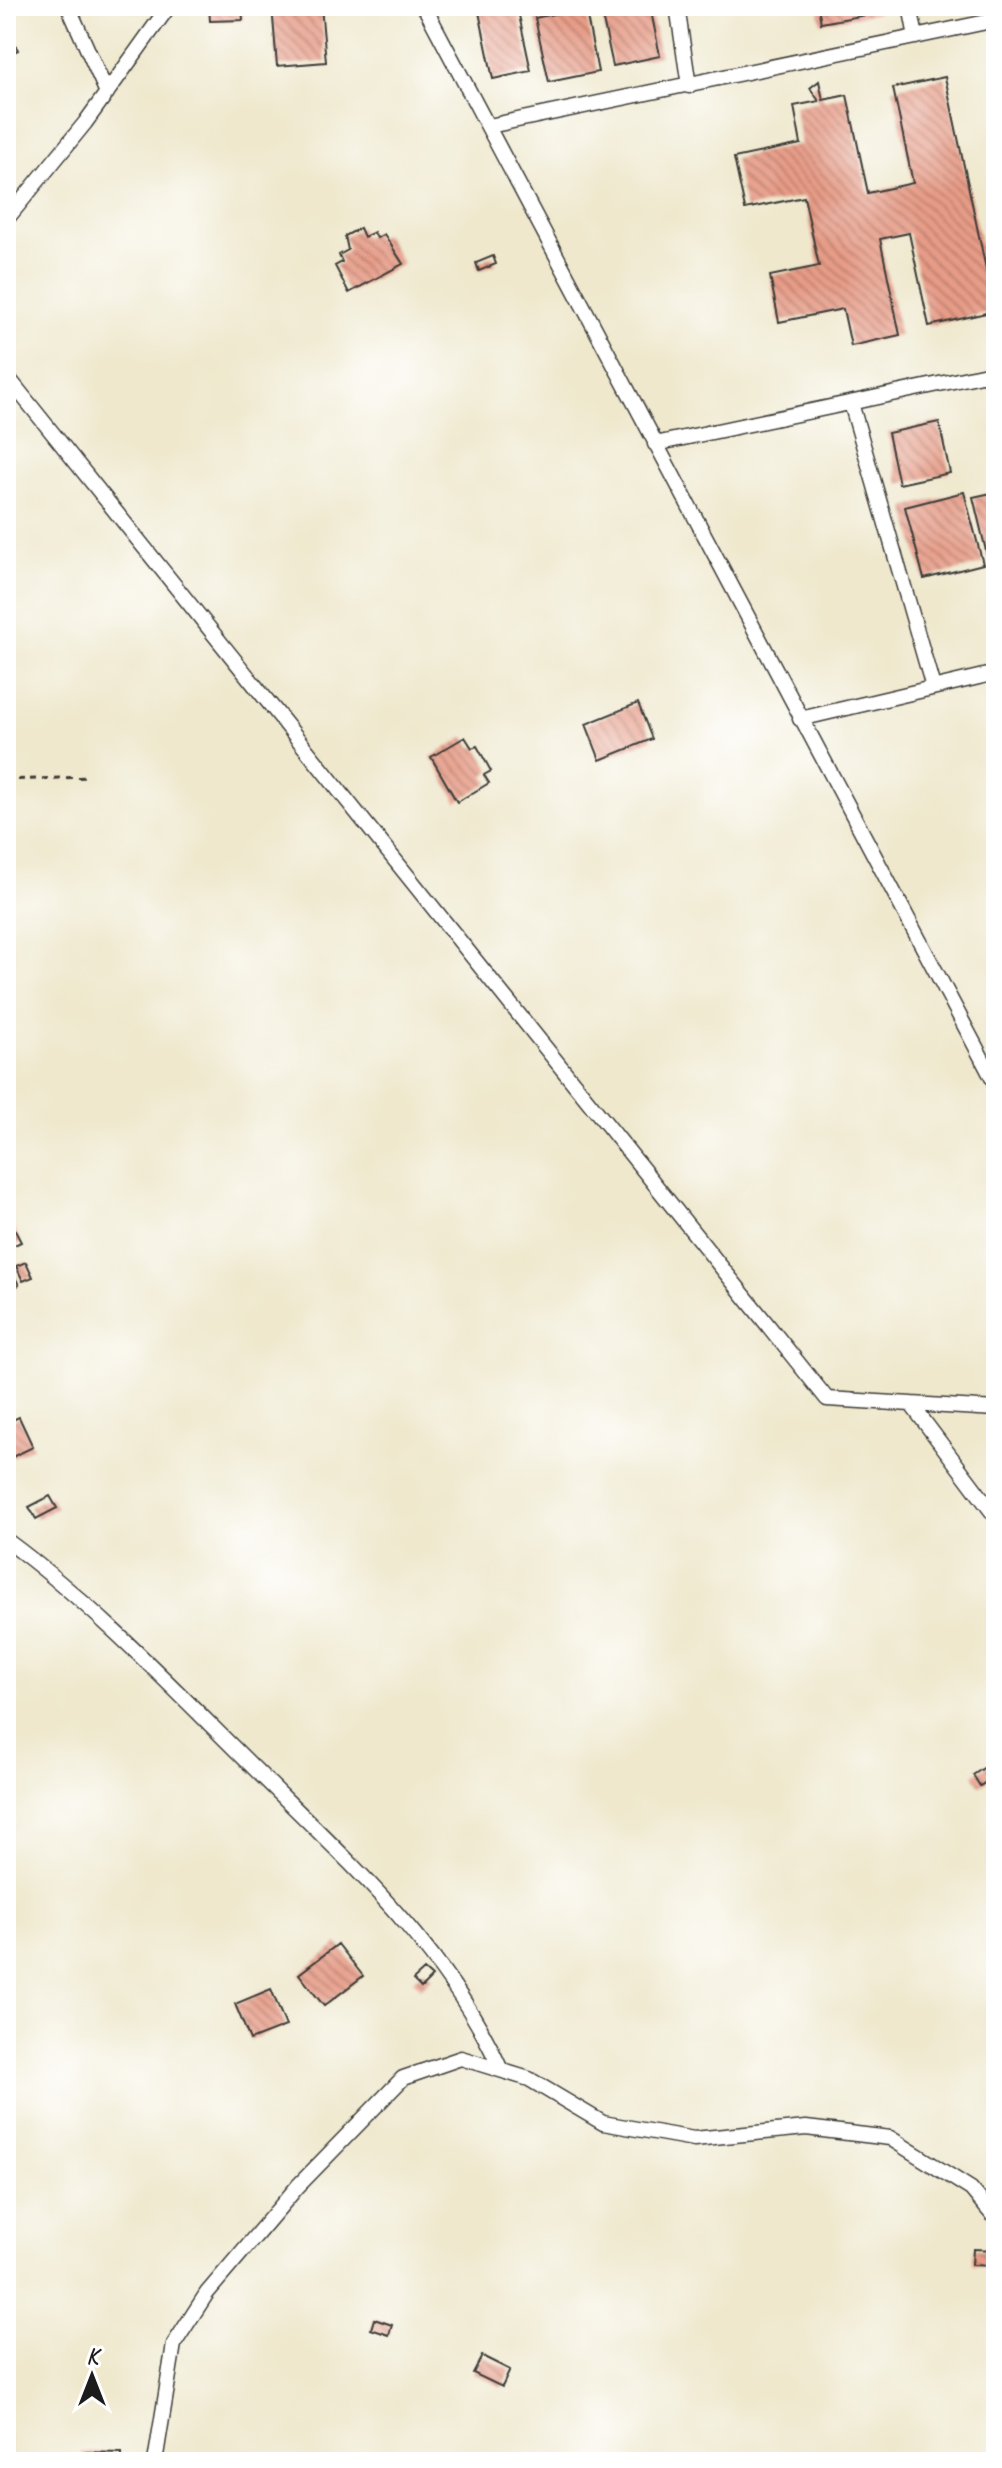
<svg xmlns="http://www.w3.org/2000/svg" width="1002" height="2468" font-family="Caveat,sans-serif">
<defs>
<pattern id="building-back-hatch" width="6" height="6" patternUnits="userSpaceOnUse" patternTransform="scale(2)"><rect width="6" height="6" fill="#e79c87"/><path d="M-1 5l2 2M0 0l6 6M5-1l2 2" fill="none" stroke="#ba7e6e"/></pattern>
</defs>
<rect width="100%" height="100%" fill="#fff"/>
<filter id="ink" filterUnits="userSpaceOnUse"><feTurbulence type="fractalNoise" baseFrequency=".0125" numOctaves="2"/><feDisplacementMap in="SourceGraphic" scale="16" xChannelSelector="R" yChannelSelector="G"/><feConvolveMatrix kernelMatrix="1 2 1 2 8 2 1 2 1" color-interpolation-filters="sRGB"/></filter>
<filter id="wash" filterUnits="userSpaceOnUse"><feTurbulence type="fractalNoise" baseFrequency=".006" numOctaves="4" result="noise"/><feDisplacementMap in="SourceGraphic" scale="32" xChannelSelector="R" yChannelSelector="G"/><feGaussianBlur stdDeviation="1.8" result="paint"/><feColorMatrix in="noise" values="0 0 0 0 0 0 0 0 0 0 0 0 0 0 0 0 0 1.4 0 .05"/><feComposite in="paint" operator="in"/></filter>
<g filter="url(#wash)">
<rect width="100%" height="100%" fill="#efe8cd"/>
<g id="blocks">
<path fill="url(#building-back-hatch)" d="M209,6H242L243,20L210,21Z
M272,6H321L326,62L277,66Z
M506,6H517L531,71L493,79L479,12Z
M625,6H650L660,56L613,66L601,11Z
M818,6H876L877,13L821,23Z
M585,7L598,72L549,82L535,18Z
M6,25L18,50L6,56Z
M945,77L995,311L929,326L909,233L880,239L900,335L851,346L843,309L779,322L770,276L819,266L804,197L745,209L734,158L801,144L794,106L819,101L810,88L819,81L823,100L847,95L868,193L913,183L893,88Z
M360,228L364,237L374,232L377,238L384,234L403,264L349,293L335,266L342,262L339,255L348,250L345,236Z
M493,256L496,264L479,271L476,263Z
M939,422L950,473L899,484L888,433Z
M964,492L983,564L924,579L905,507Z
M996,492V557L988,559L973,497Z
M638,703L652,739L600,760L586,724Z
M465,737L472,748L477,746L491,771L484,775L489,783L457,802L431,757Z
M6,1213L21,1242L6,1249Z
M26,1262L33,1277L23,1281L16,1266Z
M11,1269L19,1285L9,1290L6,1271Z
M19,1417L33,1447L6,1460V1423Z
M50,1496L57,1508L36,1519L29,1507Z
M994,1761L996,1775L980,1786L973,1775Z
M338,1944L363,1976L324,2006L299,1974Z
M424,1970L432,1977L421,1988L413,1980Z
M271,1989L286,2026L250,2040L235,2004Z
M973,2249L996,2250V2266L972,2265Z
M374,2319L392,2325L389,2335L371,2329Z
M482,2356L510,2370L502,2387L473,2373Z
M6,2434H9V2457H6Z
M81,2452L122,2453V2462H81Z"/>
</g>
</g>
<g filter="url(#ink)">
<use href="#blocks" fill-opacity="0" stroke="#3c3b37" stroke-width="2"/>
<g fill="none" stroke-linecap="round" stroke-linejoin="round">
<defs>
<path id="street" d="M68,6L107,93
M424,6L996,1085
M677,6L689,86
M910,6L916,37
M489,126L996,20
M6,220L85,123L169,6
M6,375L827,1399L996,1409
M851,403L933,687
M655,444L996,372
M800,719L996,673
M911,1404L996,1517
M6,1540C93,1604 171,1686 248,1762C343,1857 446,1946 501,2070
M155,2462L174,2344L207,2293L298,2186L403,2078L461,2058L529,2079L603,2123L694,2139L806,2128L890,2138L971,2189L996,2219"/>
</defs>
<use href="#street" stroke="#3c3b37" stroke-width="17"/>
<path stroke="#3c3b37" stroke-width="3" stroke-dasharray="6 6" stroke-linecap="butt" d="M6,780L89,777"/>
<use href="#street" stroke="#fff" stroke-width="14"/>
</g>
</g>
<rect width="1002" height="2468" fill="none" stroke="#fff" stroke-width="32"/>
<g transform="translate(92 2376)" stroke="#ffffff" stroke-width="6" paint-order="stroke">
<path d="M0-6L14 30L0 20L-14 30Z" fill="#1c1c1c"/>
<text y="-12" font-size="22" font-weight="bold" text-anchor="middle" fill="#1c1c1c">K</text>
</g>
</svg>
